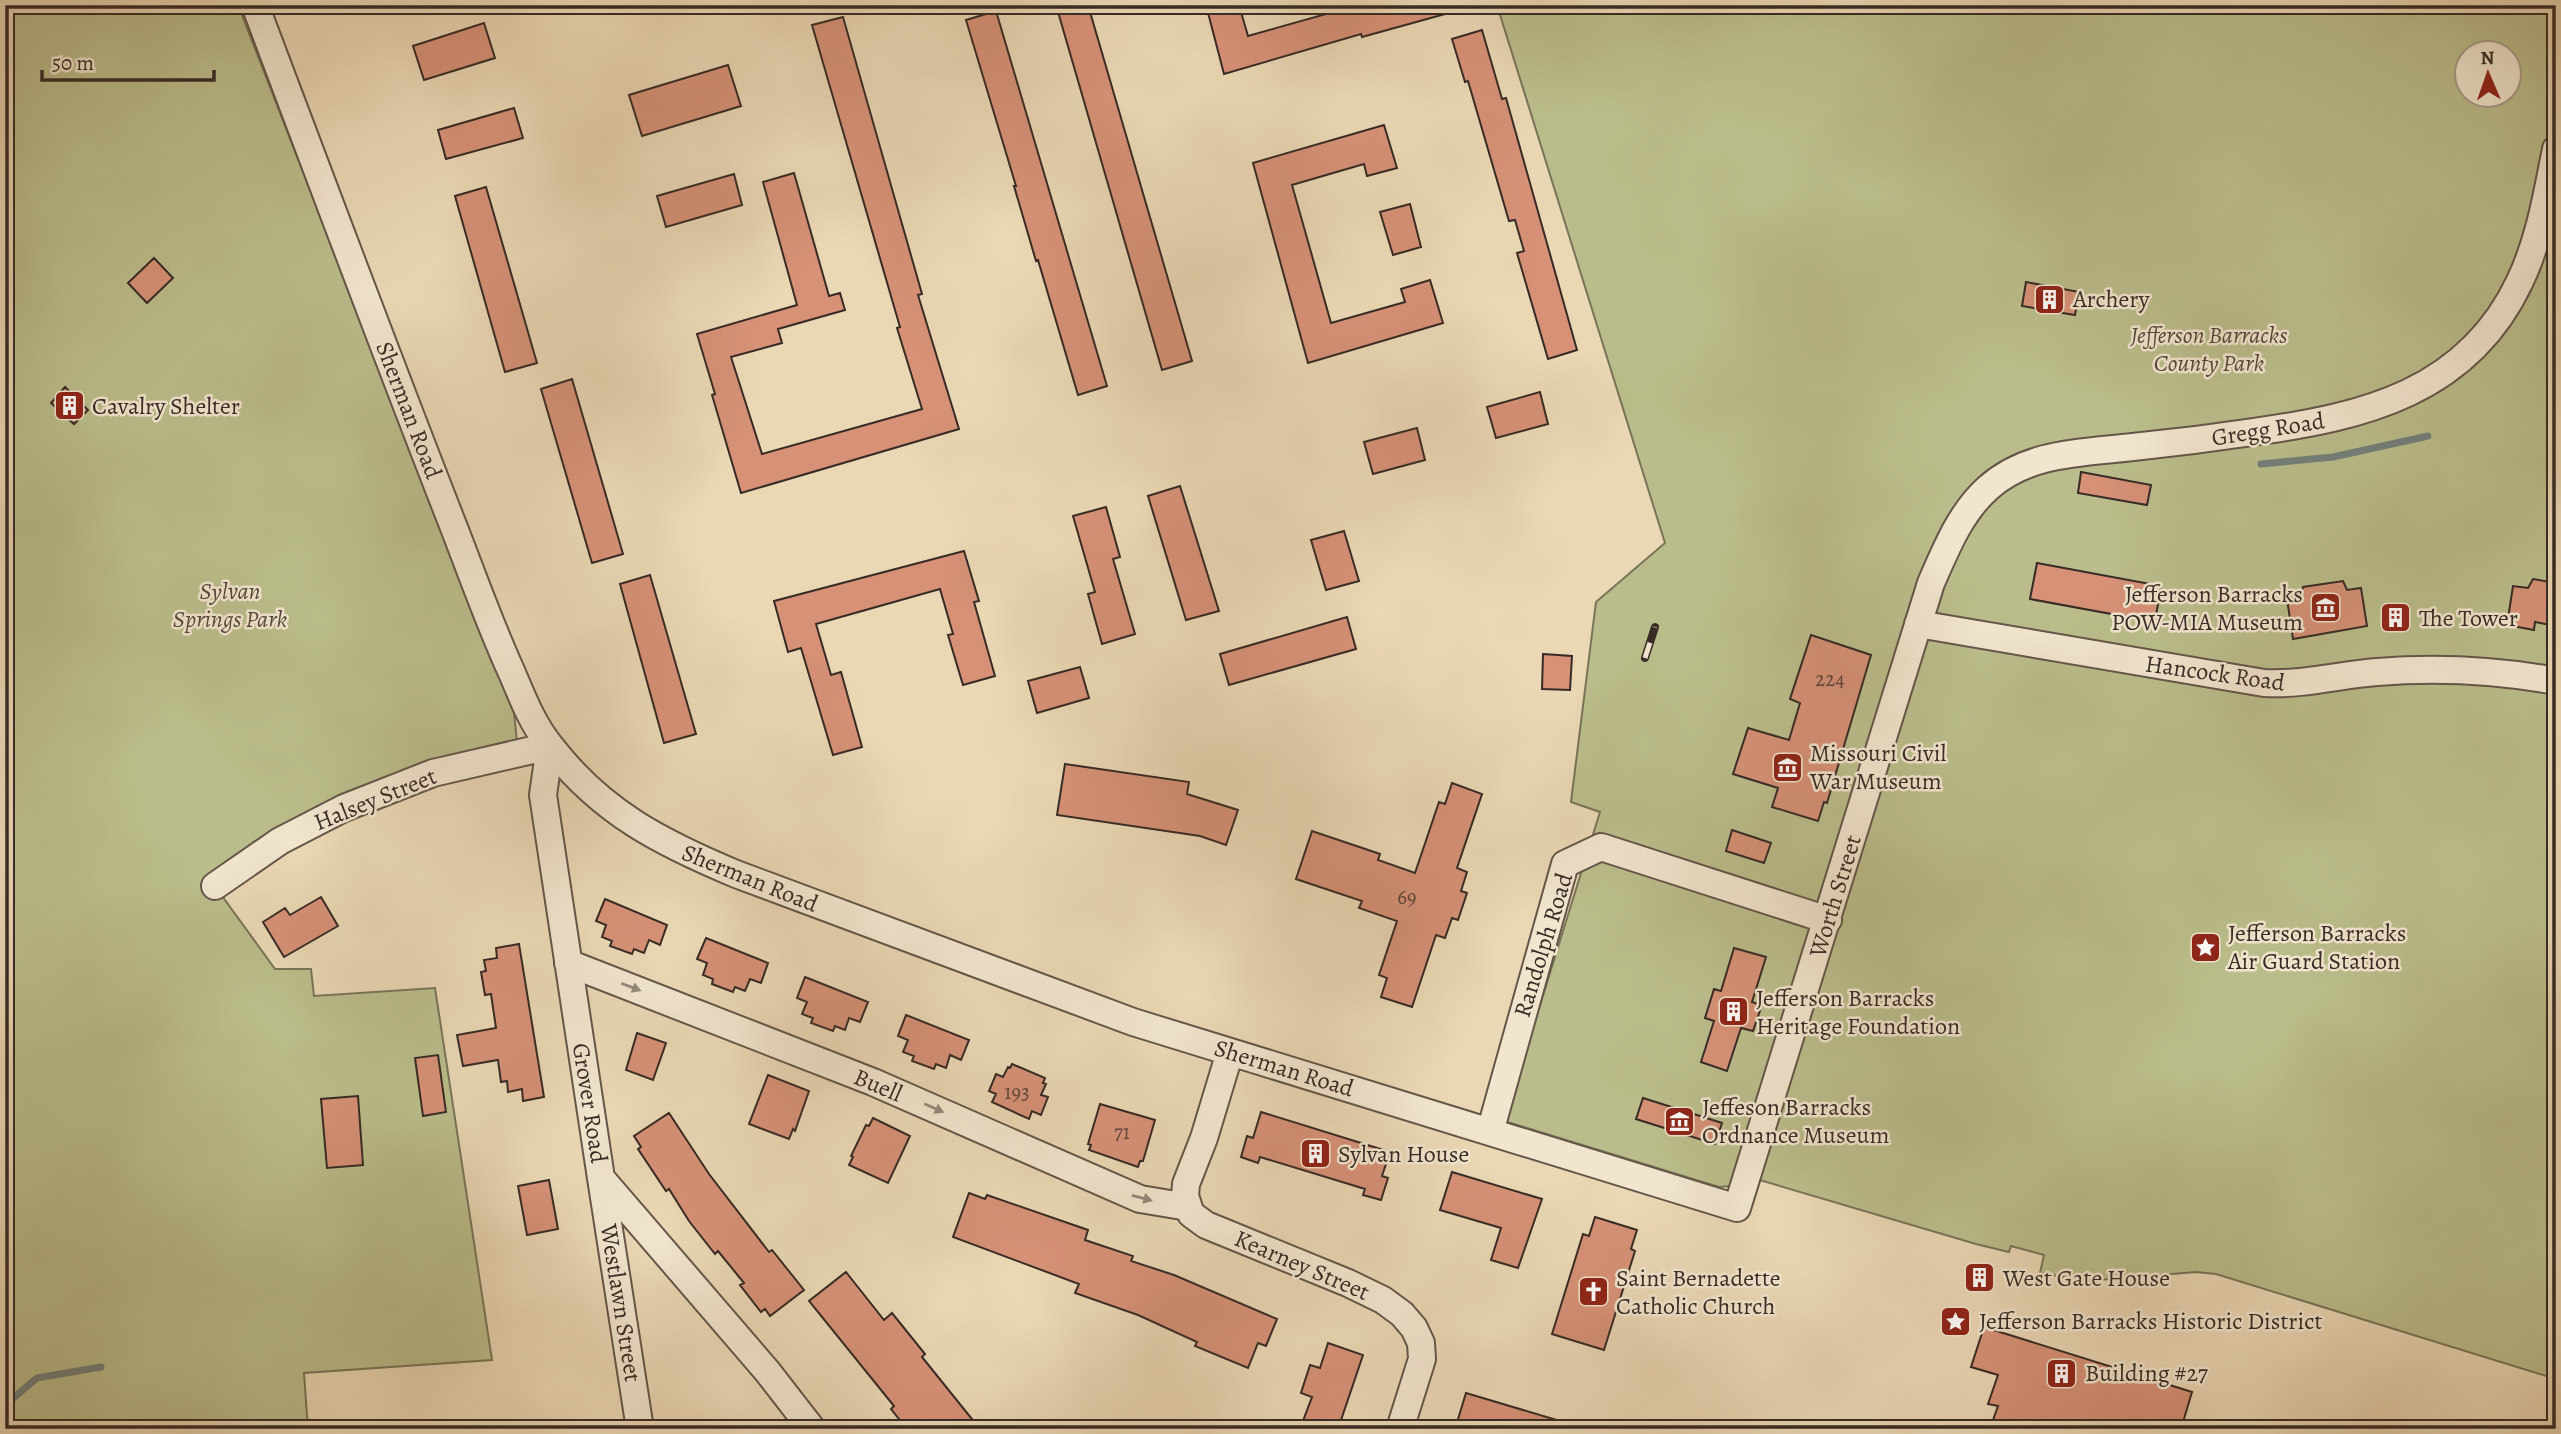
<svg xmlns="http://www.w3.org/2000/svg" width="2561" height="1434" font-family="Alegreya,serif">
<rect width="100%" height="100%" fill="#ead7b4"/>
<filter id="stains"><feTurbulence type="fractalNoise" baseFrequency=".00286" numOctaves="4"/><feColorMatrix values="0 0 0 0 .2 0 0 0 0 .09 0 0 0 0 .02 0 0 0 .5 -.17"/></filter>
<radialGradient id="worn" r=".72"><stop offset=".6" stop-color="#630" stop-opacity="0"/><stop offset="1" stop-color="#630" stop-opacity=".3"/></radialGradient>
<path fill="#babd8b" stroke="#787458" stroke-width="2" fill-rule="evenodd" d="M5,5H238L514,713L517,742L500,752L212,882L275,969H311L314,996L435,988L492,1360L304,1373L308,1429H5Z
M1497,5H2556V1379L2216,1274L2196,1272L2086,1281L2040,1273L2044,1255L2011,1246L2009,1252L1976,1244L1736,1173L1730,1186L1719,1187L1504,1121L1600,812L1571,802L1596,602L1665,543ZM2466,52H2508V94H2466Z"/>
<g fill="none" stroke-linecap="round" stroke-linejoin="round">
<path stroke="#72807b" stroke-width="7" d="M2261,464L2333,457L2428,436
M5,1405L37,1378L101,1367"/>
</g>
<path fill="#d69177" stroke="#372b25" stroke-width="2" d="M1056,5H1088L1192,361L1162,370Z
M1206,5H1239L1248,36L1358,5H1455L1456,11L1362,37L1361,34L1224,74Z
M996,11L1107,386L1078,395L1038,260L1036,261L1014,186H1016L966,20Z
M843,17L922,294L918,295L959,429L741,493L712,395L715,394L697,334L797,305L763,182L794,173L829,296L840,293L845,310L778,329L782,343L731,357L762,454L922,409L897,328L900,327L812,25Z
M484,23L495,58L424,80L413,46Z
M1482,30L1502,99L1506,98L1577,350L1548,359L1517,253L1524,251L1515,220L1509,221L1468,81L1465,82L1452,39Z
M728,65L741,106L642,136L629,95Z
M514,108L523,138L446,159L438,130Z
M1384,125L1397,168L1367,176L1364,164L1292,185L1331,323L1405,302L1401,289L1430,280L1443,323L1308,363L1253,163Z
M734,174L742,205L666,227L657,196Z
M486,187L537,363L505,372L455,196Z
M1410,204L1421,247L1393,255L1380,212Z
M154,258L173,278L147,303L128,283Z
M2026,282L2079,292L2075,315L2022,306Z
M572,379L623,554L592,563L541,389Z
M65,387L88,410L74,424L51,403Z
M1540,392L1548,424L1496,438L1487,407Z
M1417,428L1425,460L1373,474L1364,442Z
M2081,472L2151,485L2147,505L2078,493Z
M1180,486L1219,611L1186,620L1148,496Z
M1106,507L1120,557L1113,559L1135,634L1102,644L1088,594L1095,592L1073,516Z
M1344,531L1359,581L1326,590L1311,540Z
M964,551L979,601L974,602L995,676L963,685L948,635L953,634L940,589L816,624L831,675L841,672L862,747L833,755L801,648L788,652L774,601Z
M2037,563L2161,586L2155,622L2030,599Z
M650,575L696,734L664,743L620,584Z
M2533,579L2556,583V626L2535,622L2534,630L2507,625L2513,586L2528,588Z
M2343,581L2347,590L2361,588L2367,626L2293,639L2287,599L2301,597L2303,587Z
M1347,617L1356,649L1229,685L1220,654Z
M1811,635L1871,655L1827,803L1824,802L1818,821L1772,807L1778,788L1733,774L1748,728L1789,740L1800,703L1790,699Z
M1543,654L1572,656L1570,690L1542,689Z
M1080,667L1089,698L1037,713L1028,681Z
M1065,764L1189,782L1187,794L1238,810L1226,845L1200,836L1057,815Z
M1452,783L1482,794L1457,868L1467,872L1461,891L1467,893L1458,920L1452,918L1445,938L1436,935L1412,1007L1381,997L1387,978L1379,975L1397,921L1359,908L1362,901L1296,879L1312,831L1380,854L1378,860L1415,873L1439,802L1445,804Z
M1732,830L1771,843L1764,863L1726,851Z
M321,897L338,926L284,957L263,922L285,908L290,915Z
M605,899L667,925L660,945L649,940L644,953L634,949L632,954L610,946L612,941L602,937L606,925L596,921Z
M706,938L768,963L761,983L750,979L745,991L735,987L733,992L712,984L713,979L703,975L707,963L697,959Z
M519,944L544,1097L523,1101L522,1089L508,1092L507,1081L501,1082L498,1060L463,1066L457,1035L496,1028L491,994L485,995L481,972L486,971L484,960L497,958L496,948Z
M1734,948L1766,957L1752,1002L1762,1005L1753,1031L1741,1028L1727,1071L1701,1062L1714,1021L1705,1018L1714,989L1721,991Z
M805,977L868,1002L860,1022L849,1018L845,1030L835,1026L833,1031L811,1023L813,1018L802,1014L807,1002L797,998Z
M906,1015L969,1040L961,1060L950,1055L946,1068L936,1064L934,1069L912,1061L914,1056L903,1052L908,1040L898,1036Z
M637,1033L666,1043L653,1080L626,1070Z
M438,1055L446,1112L423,1116L415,1058Z
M1012,1064L1045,1078L1043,1083L1046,1084L1041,1095L1048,1097L1041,1115L1032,1111L1029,1119L992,1102L996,1094L989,1091L996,1074L1003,1077L1008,1067L1010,1068Z
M768,1075L809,1091L795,1131L793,1129L789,1139L749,1124Z
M358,1096L363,1165L327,1168L321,1099Z
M1643,1098L1722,1123L1715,1144L1636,1119Z
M1100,1104L1155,1120L1143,1161H1140L1138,1167L1089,1150L1091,1145L1088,1144Z
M1261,1112L1390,1152L1382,1176L1388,1178L1381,1200L1363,1195L1365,1189L1260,1157L1258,1163L1241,1157L1247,1136L1253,1138Z
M669,1113L709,1174L769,1252L772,1250L804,1290L770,1316L765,1309L761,1312L740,1285L744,1283L718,1251L715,1254L689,1221L669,1189L666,1191L638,1149L641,1147L634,1136Z
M873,1118L910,1136L888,1183L849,1165L853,1157L851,1156L866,1125L869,1126Z
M1452,1172L1542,1199L1518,1268L1491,1260L1501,1228L1440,1210Z
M549,1180L558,1229L527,1235L518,1186Z
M969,1193L985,1199L987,1195L1088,1230L1085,1240L1133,1256L1131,1261L1174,1275L1277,1319L1266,1346L1258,1343L1248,1368L1195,1346L1197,1342L1138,1315L1075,1293L1079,1284L953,1237Z
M1595,1217L1637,1230L1631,1249L1635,1251L1604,1350L1552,1334L1583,1234L1589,1236Z
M846,1272L884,1320L892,1313L925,1354L922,1357L980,1429H907L891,1409L894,1406L809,1301Z
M1984,1327L2192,1392L2181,1429H2022L1993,1420L1998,1406L1988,1404L1998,1375L1971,1367Z
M1328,1343L1363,1355L1338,1429H1327L1303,1421L1312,1397L1301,1393L1310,1365L1320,1368Z
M1466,1393L1570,1424L1569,1429H1455Z"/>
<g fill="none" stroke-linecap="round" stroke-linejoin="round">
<defs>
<path id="minor" d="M255,5C320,177 384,349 451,520C471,571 489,623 512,673C523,699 533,725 551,747C602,813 662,843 736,874L1133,1022L1737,1208L1931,583C1946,549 1960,513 1988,488C2028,452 2082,453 2133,447C2173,443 2213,438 2253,432C2364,417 2468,392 2520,281C2540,239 2547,193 2556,149
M1918,624L2264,683C2304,685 2338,675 2377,672C2437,667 2496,670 2556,681
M215,886L280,841L344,808L433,773L550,746L543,795L601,1178L767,1371L812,1429
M568,963L873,1082L1140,1199L1188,1207
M1230,1052L1204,1138L1186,1184L1185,1196L1191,1214L1206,1225L1348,1283L1383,1300L1402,1314L1414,1328L1421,1343L1422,1359L1400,1429
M1490,1132L1565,864L1601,847L1828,920
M601,1178L640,1429"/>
</defs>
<use href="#minor" stroke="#645649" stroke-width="30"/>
<use href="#minor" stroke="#f1e5ce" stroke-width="26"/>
<defs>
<path id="rail" d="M1645,658L1655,627"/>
</defs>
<use href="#rail" stroke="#372b25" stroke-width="8"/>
<use href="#rail" stroke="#f1e5ce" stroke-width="5" stroke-dasharray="16" stroke-linecap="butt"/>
</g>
<defs><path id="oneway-solid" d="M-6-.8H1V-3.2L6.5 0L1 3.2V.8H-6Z" transform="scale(1.75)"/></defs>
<g fill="#94887a">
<use href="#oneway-solid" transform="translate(631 987) rotate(21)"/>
<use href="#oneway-solid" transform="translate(934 1108) rotate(24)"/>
<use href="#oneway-solid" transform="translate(1142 1198) rotate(15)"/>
</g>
<defs>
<symbol id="building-square" viewBox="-11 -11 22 22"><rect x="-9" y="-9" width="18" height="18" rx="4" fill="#8f2418" stroke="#f1e5ce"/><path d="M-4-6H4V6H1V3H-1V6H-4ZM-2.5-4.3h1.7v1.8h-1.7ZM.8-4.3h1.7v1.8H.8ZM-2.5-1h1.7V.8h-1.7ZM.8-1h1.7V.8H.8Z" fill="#fff"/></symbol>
<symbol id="museum-square" viewBox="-11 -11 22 22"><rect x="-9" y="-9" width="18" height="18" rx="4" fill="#8f2418" stroke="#f1e5ce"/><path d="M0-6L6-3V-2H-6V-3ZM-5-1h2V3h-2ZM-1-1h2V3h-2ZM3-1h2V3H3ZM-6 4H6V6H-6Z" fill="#fff"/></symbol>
<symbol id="sight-square" viewBox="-11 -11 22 22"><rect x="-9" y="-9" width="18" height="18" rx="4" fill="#8f2418" stroke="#f1e5ce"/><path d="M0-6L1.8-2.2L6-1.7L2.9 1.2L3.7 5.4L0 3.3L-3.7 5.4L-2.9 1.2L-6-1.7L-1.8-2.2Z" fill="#fff"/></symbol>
<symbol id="church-square" viewBox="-11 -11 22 22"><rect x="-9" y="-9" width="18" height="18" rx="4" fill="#8f2418" stroke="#f1e5ce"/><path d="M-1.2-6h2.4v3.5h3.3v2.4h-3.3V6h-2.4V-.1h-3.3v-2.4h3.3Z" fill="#fff"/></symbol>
</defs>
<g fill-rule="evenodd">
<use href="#building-square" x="2032" y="282" width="35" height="35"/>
<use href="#building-square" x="52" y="388" width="35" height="35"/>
<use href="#museum-square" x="2308" y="590" width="35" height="35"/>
<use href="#building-square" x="2378" y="600" width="35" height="35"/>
<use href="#museum-square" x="1770" y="750" width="35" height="35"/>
<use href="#sight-square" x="2188" y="930" width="35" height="35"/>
<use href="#building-square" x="1716" y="994" width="35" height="35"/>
<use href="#museum-square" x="1662" y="1104" width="35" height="35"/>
<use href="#building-square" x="1298" y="1136" width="35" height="35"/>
<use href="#building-square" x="1962" y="1260" width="35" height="35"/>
<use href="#church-square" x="1576" y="1274" width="35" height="35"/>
<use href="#sight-square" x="1938" y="1304" width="35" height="35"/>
<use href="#building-square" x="2044" y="1356" width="35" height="35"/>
</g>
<g text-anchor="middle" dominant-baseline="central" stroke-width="5" stroke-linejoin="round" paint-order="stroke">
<g font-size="21" fill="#5f443a">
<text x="1830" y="679">224</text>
<text x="1407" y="897">69</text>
<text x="1017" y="1092">193</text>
<text x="1122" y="1132">71</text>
</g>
<g font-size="24" fill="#372b25" stroke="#f1e5ce" text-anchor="start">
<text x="2073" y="299">Archery</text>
<text x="92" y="406">Cavalry Shelter</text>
<text x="2303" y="594" text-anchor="end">Jefferson Barracks<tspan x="2303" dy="28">POW-MIA Museum</tspan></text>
<text x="2419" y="618">The Tower</text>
<text x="1810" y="753">Missouri Civil<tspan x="1810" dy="28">War Museum</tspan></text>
<text x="2228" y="933">Jefferson Barracks<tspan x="2228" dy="28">Air Guard Station</tspan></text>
<text x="1756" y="998">Jefferson Barracks<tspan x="1756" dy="28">Heritage Foundation</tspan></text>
<text x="1702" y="1107">Jeffeson Barracks<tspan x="1702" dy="28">Ordnance Museum</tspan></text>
<text x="1338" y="1154">Sylvan House</text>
<text x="1616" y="1278">Saint Bernadette<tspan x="1616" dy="28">Catholic Church</tspan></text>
<text x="2003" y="1278">West Gate House</text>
<text x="1979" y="1321">Jefferson Barracks Historic District</text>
<text x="2085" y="1373">Building #27</text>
</g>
<g font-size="24" font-style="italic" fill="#514839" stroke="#f1e5ce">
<text x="2209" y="335">Jefferson Barracks<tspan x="2209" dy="28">County Park</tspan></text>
<text x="230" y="591">Sylvan<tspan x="230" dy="28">Springs Park</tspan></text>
</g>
<g font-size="24" fill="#372b25" stroke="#f1e5ce">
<text transform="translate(409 410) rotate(69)">Sherman Road</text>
<text transform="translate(2268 429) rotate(-9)">Gregg Road</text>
<text transform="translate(2215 673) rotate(8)">Hancock Road</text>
<text transform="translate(375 799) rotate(-22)">Halsey Street</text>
<text transform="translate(750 878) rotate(22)">Sherman Road</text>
<text transform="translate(1835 896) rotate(-73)">Worth Street</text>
<text transform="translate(1543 945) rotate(-73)">Randolph Road</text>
<text transform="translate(1284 1068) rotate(17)">Sherman Road</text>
<text transform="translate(878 1085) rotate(23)">Buell</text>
<text transform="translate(590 1103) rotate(81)">Grover Road</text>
<text transform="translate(1302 1265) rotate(23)">Kearney Street</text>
<text transform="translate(621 1303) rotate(81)">Westlawn Street</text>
</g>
</g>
<rect width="2561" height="1434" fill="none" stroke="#ead7b4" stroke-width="28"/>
<rect x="7" y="7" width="2547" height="1420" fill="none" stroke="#372b25" stroke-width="3.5"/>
<rect x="14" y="14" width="2533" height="1406" fill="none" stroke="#372b25" stroke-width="2"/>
<g transform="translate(2488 74) rotate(358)"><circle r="33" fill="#f1e5ce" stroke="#a79b8a" stroke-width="2"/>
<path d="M0-5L12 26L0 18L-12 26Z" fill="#8f2418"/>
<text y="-10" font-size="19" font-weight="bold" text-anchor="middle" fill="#372b25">N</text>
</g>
<path d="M42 70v10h172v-10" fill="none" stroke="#372b25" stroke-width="3.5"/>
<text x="52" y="70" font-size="21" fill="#372b25" stroke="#f1e5ce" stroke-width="5" paint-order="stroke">50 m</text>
<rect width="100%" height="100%" filter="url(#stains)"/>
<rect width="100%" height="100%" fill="url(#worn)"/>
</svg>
